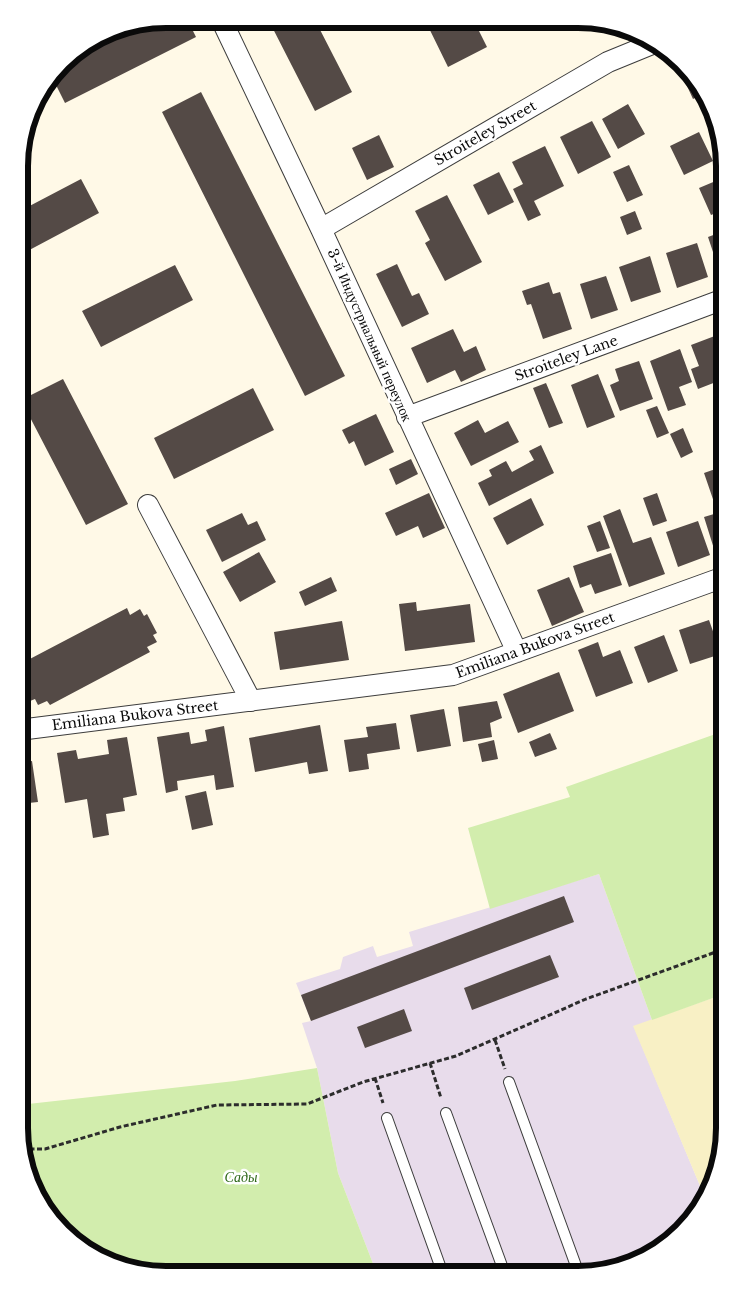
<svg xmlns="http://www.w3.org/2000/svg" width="743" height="1293" font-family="'Libre Baskerville',serif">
<rect width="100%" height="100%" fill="#fff9e7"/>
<path fill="#e8dceb" d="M599,874L652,1020L634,1027L703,1193L694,1217L625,1266L578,1274H377L338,1173L317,1068L302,1023L311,1021L296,983L340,969L343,957L373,946L377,957L413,946L409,932Z"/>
<path fill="#f8f0c5" d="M724,994V1138L703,1193L633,1026Z"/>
<path fill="#d2edad" d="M724,731V994L652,1020L599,874L490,909L468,828L570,797L566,787Z
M317,1068L338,1173L377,1274L146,1273L76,1244L27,1175L19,1128V1105L235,1081Z"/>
<path fill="#544a46" d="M165,19H187L196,37L65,103L52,77L66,58L130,26Z
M268,19L315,20L352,92L315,111Z
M425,20L474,21L487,47L448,67Z
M686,73L701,95L693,99L682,75Z
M50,79L53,83L48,86L51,92L42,97L45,103L31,110L34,100Z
M201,92L345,376L305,396L162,112Z
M628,104L645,134L618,149L602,119Z
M592,121L611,157L578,174L560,137Z
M699,132L713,161L684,175L670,146Z
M379,135L394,167L367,180L352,148Z
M545,146L564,186L534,201L541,215L528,221L513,189L523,184L512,162Z
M629,165L643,195L627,202L613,172Z
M499,172L514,202L488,215L473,185Z
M81,179L99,213L20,255V211Z
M718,180L724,195V210L711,215L699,188Z
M447,195L482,262L445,281L425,243L430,240L415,211Z
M635,211L642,229L627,235L620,217Z
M724,231V268L719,270L708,237Z
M697,243L708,277L677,288L666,253Z
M650,256L661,292L631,302L619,267Z
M397,264L412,296L419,293L429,314L402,327L376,274Z
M175,265L193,300L101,347L82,311Z
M606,276L618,310L591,319L580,284Z
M549,282L553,294L560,292L572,329L543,339L531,304L527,305L522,291Z
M453,329L464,352L476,346L486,370L461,382L455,370L427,383L411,348Z
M720,334L724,345V402L716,382L698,389L691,369L699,366L691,345Z
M680,349L692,382L679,387L686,405L668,411L650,361Z
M639,361L653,399L620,411L610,385L619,381L615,369Z
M598,374L615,417L587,428L571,385Z
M63,379L128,504L86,525L21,400Z
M546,383L563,423L549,428L533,388Z
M253,388L274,430L174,479L154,438Z
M657,406L669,433L657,438L646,410Z
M376,414L394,452L365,466L354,441L349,444L342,430Z
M478,420L485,433L508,421L519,442L471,466L454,433Z
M683,428L693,452L681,458L670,434Z
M541,445L554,473L489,506L478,483L492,476L489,470L506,461L512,472L534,460L529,451Z
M411,459L418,474L396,485L389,469Z
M724,466V505L716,508L704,473Z
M429,493L445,528L423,538L418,526L396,536L385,513Z
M657,493L667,521L653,526L643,498Z
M531,498L544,525L507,545L493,518Z
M620,509L633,543L651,537L665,574L629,587L603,516Z
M724,511V549L715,552L704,517Z
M242,513L248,525L257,521L266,540L222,562L206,530Z
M600,521L610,548L597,552L587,526Z
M698,521L710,555L678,567L666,532Z
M259,552L276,582L240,602L223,572Z
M611,553L622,585L595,594L591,584L580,588L573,566Z
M331,577L337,591L305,606L299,592Z
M569,577L584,612L552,626L537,590Z
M416,602L417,611L470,604L475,642L405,651L399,604Z
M127,608L130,615L140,609L144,616L147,614L157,633L153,635L157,642L147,647L150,652L50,705L47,701L38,705L35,699L30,701L20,681L24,678L21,672L29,667L26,661Z
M709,620L721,654L690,664L679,630Z
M342,621L349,660L280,670L274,632Z
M664,635L678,671L648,683L634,647Z
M598,642L603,657L620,650L633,683L596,697L578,650Z
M559,672L574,711L518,733L503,694Z
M497,701L502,718L490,723L492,737L463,742L458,707Z
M444,709L451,746L417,752L410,715Z
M396,723L400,749L367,754L369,769L349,772L344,740L368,737L366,727Z
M320,725L328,771L309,774L307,762L255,772L249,738Z
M224,726L234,787L216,790L214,775L177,781L178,790L166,793L157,737L189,732L191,744L207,741L205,730Z
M550,733L557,749L535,757L529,742Z
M127,737L137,795L123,798L125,811L106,814L109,835L93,838L87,799L65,803L57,753L76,750L78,759L109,754L107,740Z
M494,740L498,759L482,762L478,744Z
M32,761L38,802L19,804V763Z
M206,791L213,825L192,830L185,796Z
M564,896L574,922L311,1021L301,995Z
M550,955L559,977L472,1010L464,988Z
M404,1009L412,1031L365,1048L357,1027Z"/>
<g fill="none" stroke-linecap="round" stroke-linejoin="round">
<defs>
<path id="lane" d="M509,1082L579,1274
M446,1113L505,1274
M387,1118L443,1274"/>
<path id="street" d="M221,19L321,229L517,652
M321,229L608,62L652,44
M407,417L724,299
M148,505L251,701
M19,730L453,675L724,577"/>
</defs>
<use href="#lane" stroke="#3d3d3d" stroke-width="12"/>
<use href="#street" stroke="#3d3d3d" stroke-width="22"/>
<path stroke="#2c2c2c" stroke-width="3" stroke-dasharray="5 2.5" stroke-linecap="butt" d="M495,1040L505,1069
M430,1063L441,1098
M375,1078L383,1103
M22,1149H45L120,1127L217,1105L307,1104L363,1082L456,1056L586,999L724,949"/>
<use href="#lane" stroke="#fff" stroke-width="10"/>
<use href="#street" stroke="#fff" stroke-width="20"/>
</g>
<g text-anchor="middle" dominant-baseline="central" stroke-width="5" stroke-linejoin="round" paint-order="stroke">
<g font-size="14" fill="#0a0a0a" stroke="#fff">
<text transform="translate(485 133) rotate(-30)">Stroiteley Street</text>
<text transform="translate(370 335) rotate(66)">3-й Индустриальный переулок</text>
<text transform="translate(566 358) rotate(-20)">Stroiteley Lane</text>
<text transform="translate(535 645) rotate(-20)">Emiliana Bukova Street</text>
<text transform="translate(135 715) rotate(-7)">Emiliana Bukova Street</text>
</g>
<g font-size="14" font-style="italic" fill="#2b6616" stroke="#fff">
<text x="241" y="1177">Сады</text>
</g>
</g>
<path d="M0 0H743V1293H0ZM166 28H578A138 138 0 0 1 716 166V1128A138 138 0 0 1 578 1266H166A138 138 0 0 1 28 1128V166A138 138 0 0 1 166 28Z" fill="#fff" fill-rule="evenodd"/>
<path fill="none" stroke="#0a0a0a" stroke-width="6" d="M166 28H578A138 138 0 0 1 716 166V1128A138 138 0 0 1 578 1266H166A138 138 0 0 1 28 1128V166A138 138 0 0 1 166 28Z"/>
</svg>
